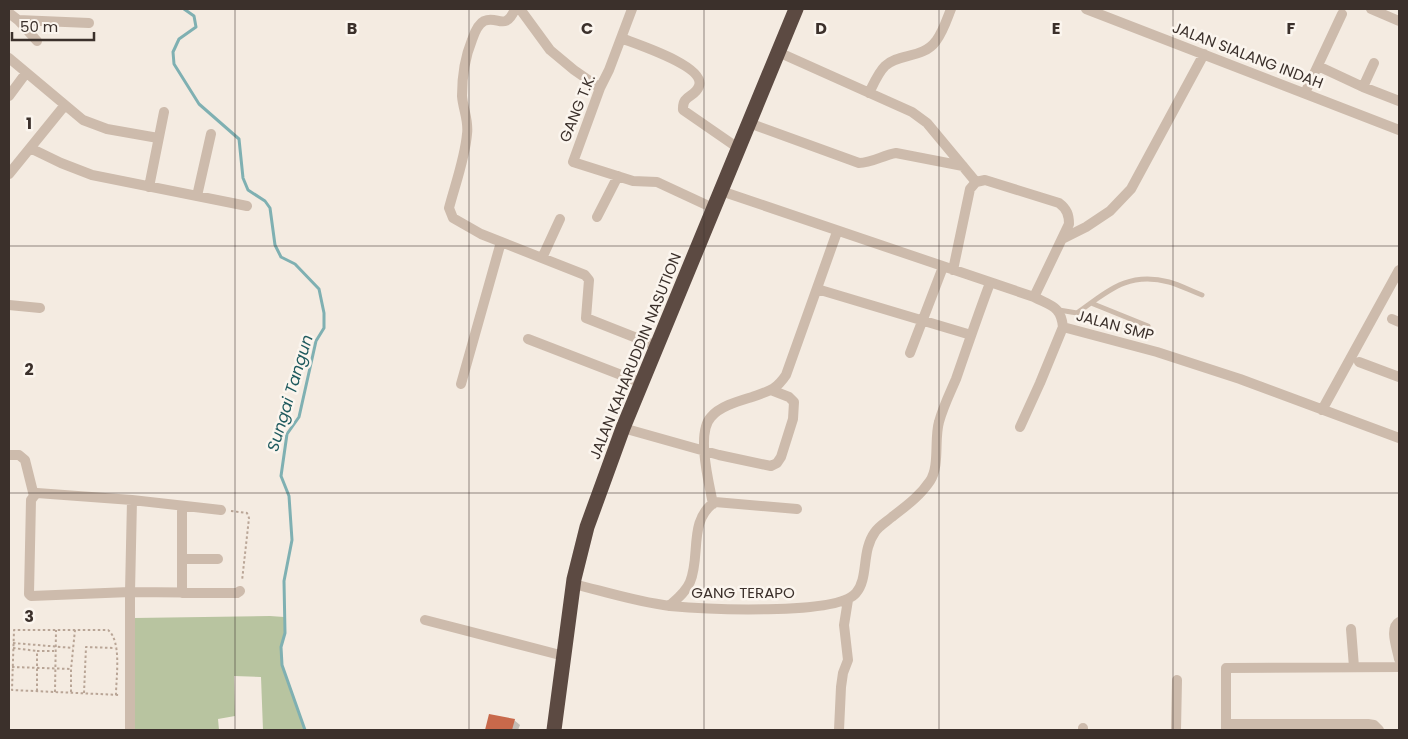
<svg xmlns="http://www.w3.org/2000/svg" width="1408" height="739" font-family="Poppins,sans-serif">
<rect width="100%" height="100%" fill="#f4ebe1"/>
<path fill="#b8c4a0" d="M270,616L284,617L285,633L281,647L282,665L305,730H263L261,677L234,676L235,716L218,719L219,730H135L134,618Z"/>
<path fill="#0003" d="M490,715L514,720L520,725L518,730H486Z"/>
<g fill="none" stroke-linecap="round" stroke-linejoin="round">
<path stroke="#7fb0b2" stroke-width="3" d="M184,9L194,16L196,27L179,39L173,52L174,64L199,104L239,139L243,178L248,190L265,201L270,208L275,245L281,257L295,264L319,289L324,313V328L316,341L299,417L287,434L281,476L289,496L292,540L284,581L285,633L281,647L282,665L305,730"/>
</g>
<path fill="#c8694b" d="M489,714L515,719L512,730H485Z"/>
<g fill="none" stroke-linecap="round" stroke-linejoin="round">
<path stroke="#b9a596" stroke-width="2" stroke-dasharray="2.5 2.5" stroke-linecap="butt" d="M231,511L247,513L249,518L242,581
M13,643L73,648
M13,648L37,651
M12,667L71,669
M37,691V651H54
M55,692L56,630
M71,692V669L75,630
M84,693L86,647L115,648
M116,695C116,678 122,641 108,630H14L12,690L120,695"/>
<path stroke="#cdbbac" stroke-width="5" d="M1091,303L1148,326
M1059,310L1077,313C1108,291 1128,271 1169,282C1180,285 1191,291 1202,295"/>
<path stroke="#cdbbac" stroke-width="10" d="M515,9C505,32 498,15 484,21C478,24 474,34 472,40C465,57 462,78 462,96C463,109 469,121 467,134C465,158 455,185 449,208L453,218L481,234L585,275L589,280L586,318L657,346
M520,9L550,50L574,70L600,88
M632,9L609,70L600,88L573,162L633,181L657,182L713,208
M1086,9L1399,130
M1371,9L1399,21
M9,13L18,20L89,23
M18,20L37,41
M621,38C636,44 706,66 699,86C695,98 682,94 683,110L738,148
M778,52L912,112L927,123L976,182
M9,58L83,120L107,129L158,138
M1318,66L1363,87L1399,101
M1363,87L1374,63
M869,93C874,83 878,73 885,66C898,53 923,59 936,41C943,32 947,19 951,9
M1305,93L1342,14
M9,96L26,73
M749,123L859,163C872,163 883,155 896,153L963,166
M30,148L61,163L92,175L247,206
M9,174L65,105
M149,187L164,112
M721,191L1034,297C1051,306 1061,306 1063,327L1157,352L1240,379L1399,438
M197,196L211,134
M597,217L618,176
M1062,239L1086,227L1110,211L1131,189L1204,54
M542,258L560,219
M953,270L970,189L976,182L985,180L1059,203C1067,209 1069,215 1069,224L1034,297
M817,289L971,335
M9,305L40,308
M1392,319L1399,322
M528,339L642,383
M910,353L943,267
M1359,362L1399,377
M461,384L501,242
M1322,410L1399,270
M1020,427L1040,383L1063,327
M623,428L719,455L771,466L777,463L781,457L793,419L794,402L789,397L771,390
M9,455H19L25,460L34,496L31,500L29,594L31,596L130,592L237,593L240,591
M34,496L37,493L132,500L221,510
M713,504C709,483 696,433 711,417C720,406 739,401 752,397C769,391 776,390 786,375L837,232
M182,507V593
M182,559H218
M574,584C606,592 637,602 670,606C702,609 837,616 856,593C869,578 861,551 875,532C879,526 886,522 892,517C906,506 920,496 930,481C940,466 934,439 939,422C943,407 950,393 956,379C967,347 978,315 990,283
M669,606C677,599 686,592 690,582C701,556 688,520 715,502L797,509
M425,620L564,656
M1399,622C1389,628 1397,648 1399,659
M1351,629L1354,667
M1226,724H1368L1374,725L1379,730
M130,730V592L132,500
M839,730L841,687L843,673L848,660L844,625L848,600
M1083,730V728
M1176,730L1177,680
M1226,730V668L1399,667"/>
<path stroke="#5c4a42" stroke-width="15" d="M554,730L574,579L587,527L623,428L796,9"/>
</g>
<path fill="none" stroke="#3b302b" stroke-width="1" stroke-opacity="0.55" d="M235,9V730M469,9V730M704,9V730M939,9V730M1173,9V730M9,246H1399M9,493H1399"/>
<g text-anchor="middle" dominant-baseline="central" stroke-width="5" stroke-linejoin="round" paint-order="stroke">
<g font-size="15" fill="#3b302b" stroke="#fbf5ee">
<text transform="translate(1248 55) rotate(21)">JALAN SIALANG INDAH</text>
<text transform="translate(577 108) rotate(-68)">GANG T.K.</text>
<text transform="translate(1115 325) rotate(15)">JALAN SMP</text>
<text transform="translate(635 356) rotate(-68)">JALAN KAHARUDDIN NASUTION</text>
<text x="743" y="592">GANG TERAPO</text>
</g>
<g font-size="16" font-style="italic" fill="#1f5a5e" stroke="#fbf5ee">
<text transform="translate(290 393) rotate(-73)">Sungai Tangun</text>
</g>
</g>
<g font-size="16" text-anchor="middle" font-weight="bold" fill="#3b302b" stroke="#fbf5ee" stroke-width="5" stroke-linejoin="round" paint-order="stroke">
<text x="352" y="34">B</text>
<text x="587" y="34">C</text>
<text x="821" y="34">D</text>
<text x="1056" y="34">E</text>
<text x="1291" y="34">F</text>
<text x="29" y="129">1</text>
<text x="29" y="375">2</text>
<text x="29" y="622">3</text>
</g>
<rect width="1408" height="739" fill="none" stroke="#3b302b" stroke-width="20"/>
<path d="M12 32v8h82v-8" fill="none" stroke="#3b302b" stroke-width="2.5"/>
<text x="20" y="32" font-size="15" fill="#3b302b" stroke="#fbf5ee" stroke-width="4" paint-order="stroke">50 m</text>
</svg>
